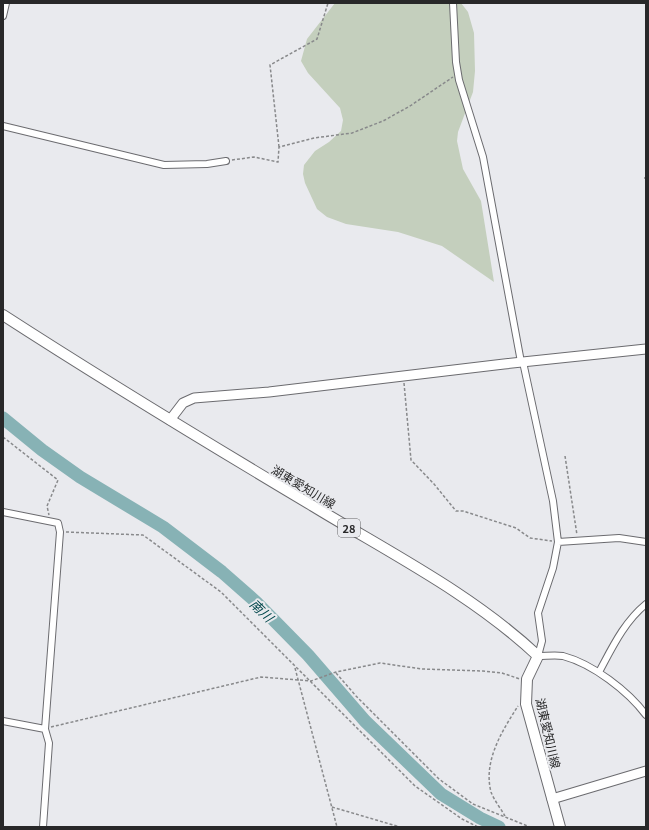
<svg xmlns="http://www.w3.org/2000/svg" width="649" height="830" font-family="Georgia,'Noto Sans JP',serif">
<rect width="100%" height="100%" fill="#e9eaee"/>
<path fill="#c4cfbd" d="M335,3H461L468,12L474,33L475,71L473,92L458,132L457,141L463,169L481,201L494,282L442,246L398,232L346,224L327,217L317,209L305,183L303,174L304,165L315,151L329,142L341,131L343,120L340,108L308,73L301,61L307,39Z"/>
<g fill="none" stroke-linecap="round" stroke-linejoin="round">
<path stroke="#87b2b5" stroke-width="13" d="M3,418L42,450L80,477L163,527L222,572L256,602L308,655L365,721L441,794L480,818L499,827"/>
<defs>
<path id="street" d="M453,3L456,62L459,80L483,157L521,362
M3,16L6,3
M3,126L164,165L207,164L226,161
M523,362L553,501L558,542L553,568L538,613L542,641L538,656C546,656 556,655 563,656C593,664 628,691 646,715
M3,512L58,523L60,532L45,729L49,743L43,827
M558,542L619,538L646,542
M599,672C612,648 624,622 646,604
M3,721L45,729"/>
<path id="secondary" d="M170,420L183,403L194,398L269,392L504,364L646,349
M552,799L646,771"/>
<path id="primary" d="M3,315C105,381 209,444 313,506C390,553 472,594 538,656L527,679L526,704L560,827"/>
</defs>
<use href="#street" stroke="#6b6b6f" stroke-width="8"/>
<use href="#secondary" stroke="#6b6b6f" stroke-width="11"/>
<use href="#primary" stroke="#6b6b6f" stroke-width="12"/>
<path stroke="#88898b" stroke-width="1.5" stroke-dasharray="3 2" stroke-linecap="butt" d="M279,147L270,65L317,39L328,3
M232,160L254,157L278,162L279,147L314,138L352,133L383,121L410,106L453,77
M644,178H646
M404,383L411,460L434,484L456,511H463L516,528L530,538L552,541
M3,437L58,480L47,506L49,515
M565,456L577,535
M66,532L143,535L221,592L415,786L462,819L478,827
M295,668L337,827
M336,673L356,696L439,779L473,804L530,827
M51,727L261,677L311,681L336,672L380,663L422,669L483,671L502,673L520,679
M332,807L400,827
M505,816C501,809 494,800 491,792C483,761 502,731 518,706"/>
<use href="#street" stroke="#fff" stroke-width="6"/>
<use href="#secondary" stroke="#fff" stroke-width="9"/>
<use href="#primary" stroke="#fff" stroke-width="10"/>
</g>
<g text-anchor="middle" dominant-baseline="central" stroke-width="4" stroke-linejoin="round" paint-order="stroke">
<rect fill="#e9eaee" stroke="#626264" stroke-width="1" x="338" y="519" width="22" height="18" rx="3"/>
<g font-size="11" font-weight="bold" fill="#282829">
<text x="349" y="528">28</text>
</g>
<g font-size="12" fill="#282829" stroke="#e9eaee">
<text transform="translate(304 486) rotate(31)">湖東愛知川線</text>
<text transform="translate(549 733) rotate(77)">湖東愛知川線</text>
</g>
<g font-size="13" font-style="italic" fill="#01474b" stroke="#e9eaee">
<text transform="translate(262 610) rotate(44)">南川</text>
</g>
</g>
<rect width="649" height="830" fill="none" stroke="#282829" stroke-width="8"/>
</svg>
